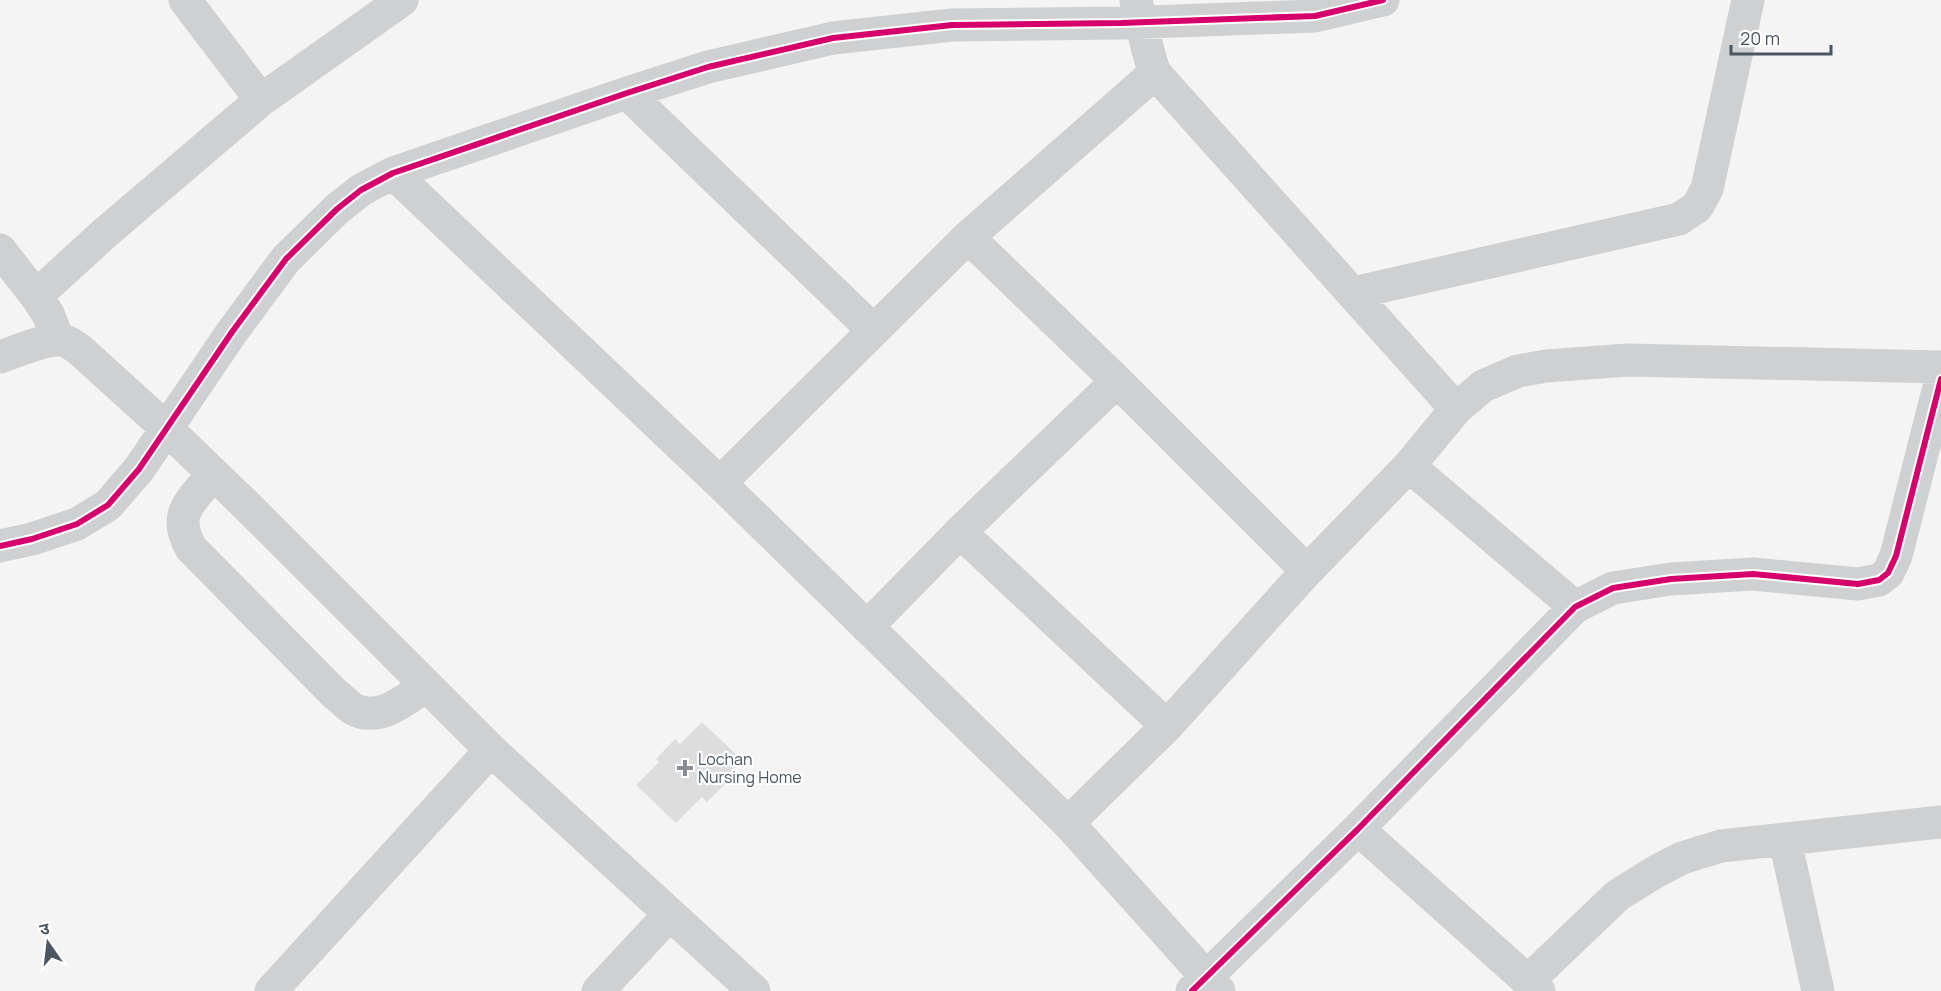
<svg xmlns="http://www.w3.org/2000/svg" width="1941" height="991" font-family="Manrope,'Noto Sans Devanagari',sans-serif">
<rect width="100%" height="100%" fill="#f4f4f4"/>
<path fill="#ddddde" d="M702,722L742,760L723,780L726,783L707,802L702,797L676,823L636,785L659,762L656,759L675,739L680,744Z"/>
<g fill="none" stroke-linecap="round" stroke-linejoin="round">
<path stroke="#ced0d2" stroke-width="33" d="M185,0L261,100
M1136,1C1143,25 1146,50 1155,73L1456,409
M627,93L873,330
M393,173L720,483L968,237L1155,73
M968,237L1117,381L1307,571
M0,250L36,296L48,314L58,339
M1353,293L1679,219L1697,207L1707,189L1748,0
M36,296L105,233L261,100L402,0
M0,357C15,352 44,339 59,340C67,340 74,346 80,350L167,429L245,504L491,750L754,991
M1117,381L960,532L1167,726
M1409,466L1575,607
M213,474C192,501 171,513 191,548L335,694C341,698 347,705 353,709C380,723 404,700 426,686
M720,483L1068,823L1219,991
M0,546L32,539L77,524L108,505L139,469L232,332L286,259L337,209L361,190L393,173L627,93L708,67L833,38L952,25L1121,23L1315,16L1383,0
M867,627L960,532
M1068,823L1167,726L1307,571L1409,466L1456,409L1483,386L1518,371L1546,366L1628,360L1941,367
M1358,829L1539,991
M1785,840L1818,991
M1528,981L1618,895L1657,871L1682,858L1721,846L1941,822
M271,991L491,750
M598,991L669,915
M1192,991L1358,829L1575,607L1613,588L1671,579L1753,574L1858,584L1879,580L1888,573L1896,556L1941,379"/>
<defs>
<path id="cycleway" d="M0,546L32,539L77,524L108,505L139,469L232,332L286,259L337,209L361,190L393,173L627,93L708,67L833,38L952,25L1121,23L1315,16L1383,0
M1192,991L1358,829L1575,607L1613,588L1671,579L1753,574L1858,584L1879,580L1888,573L1896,556L1941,379"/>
</defs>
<use href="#cycleway" stroke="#fff" stroke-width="10"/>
<use href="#cycleway" stroke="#d6006c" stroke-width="6"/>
</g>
<path fill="#868d94" stroke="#fff" stroke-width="2" d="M682 759h6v6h6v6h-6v6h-6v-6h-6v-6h6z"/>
<g text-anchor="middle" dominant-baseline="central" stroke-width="4.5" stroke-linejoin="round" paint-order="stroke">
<g font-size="16" fill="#4a5661" stroke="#fff" text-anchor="start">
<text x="698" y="759">Lochan<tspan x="698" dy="18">Nursing Home</tspan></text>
</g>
</g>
<g transform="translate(48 943) rotate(346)" stroke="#ffffff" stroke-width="4.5" paint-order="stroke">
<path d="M0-4.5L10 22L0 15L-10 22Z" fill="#4a5661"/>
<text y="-9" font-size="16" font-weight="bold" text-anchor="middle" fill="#4a5661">उ</text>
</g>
<path d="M1731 45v9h100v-9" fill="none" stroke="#4a5661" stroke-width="3"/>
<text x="1740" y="45" font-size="18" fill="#4a5661" stroke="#ffffff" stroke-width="4.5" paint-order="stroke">20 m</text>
</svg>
